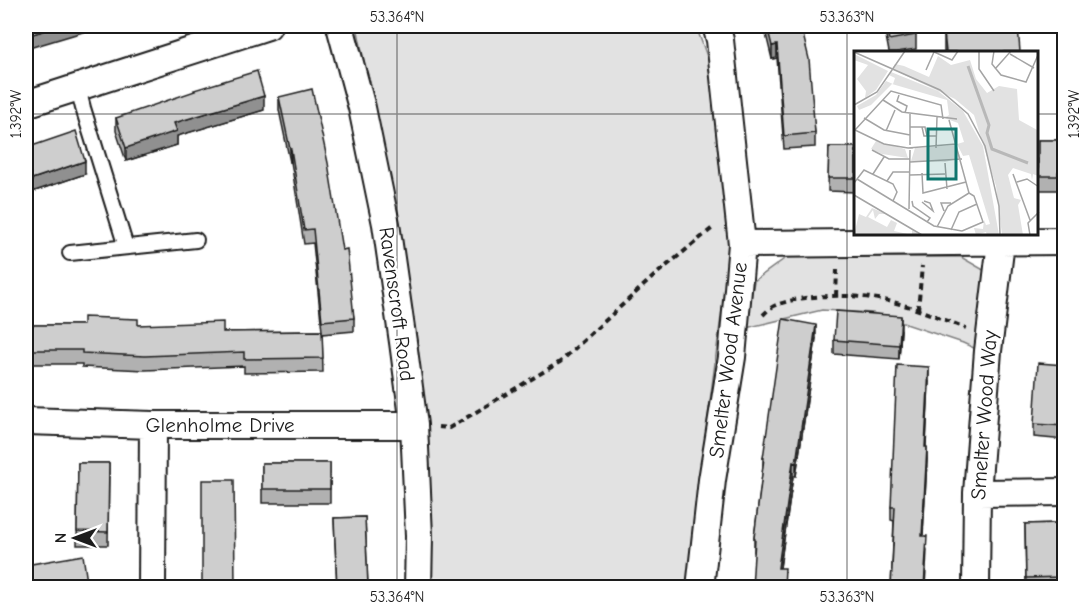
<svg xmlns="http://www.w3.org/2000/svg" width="1090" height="613" font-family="'Comic Neue',sans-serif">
<rect width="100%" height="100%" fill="#fff"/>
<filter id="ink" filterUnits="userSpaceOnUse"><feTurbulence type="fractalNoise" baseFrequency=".0167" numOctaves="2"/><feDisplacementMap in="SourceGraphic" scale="12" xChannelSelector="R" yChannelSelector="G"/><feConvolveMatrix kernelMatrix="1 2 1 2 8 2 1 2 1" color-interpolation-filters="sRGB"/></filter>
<g filter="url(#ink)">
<path fill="#e2e2e2" stroke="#7f7f7f" stroke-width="1.5" d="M357,26H696L710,65L731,240L695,516L692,587H431V524L405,269Z
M787,257H961L987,272L978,350L963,343L873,313L822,310L746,328L754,281Z"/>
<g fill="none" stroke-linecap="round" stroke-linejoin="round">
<defs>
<path id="service" d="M78,88L83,108L126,247
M70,253L196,240"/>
<path id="minor" d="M340,26L362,108L386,224L403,342L414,425L419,536L418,588
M26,104L268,26
M742,244L1064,241
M26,421L153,425H414
M977,493L1064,492
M152,588L153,425
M700,588L712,480L732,357L742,244L720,40L716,26
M976,588L977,493L988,351L1001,242"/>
</defs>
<use href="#service" stroke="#1c1c1c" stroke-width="18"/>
<use href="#minor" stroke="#1c1c1c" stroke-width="30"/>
<path stroke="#1c1c1c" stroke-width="4" stroke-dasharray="6 4.5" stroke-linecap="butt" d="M836,296L837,270
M918,310L922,266
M763,315C766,312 770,308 774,306C802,294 848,294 878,299C908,304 937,317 966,328
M438,427L449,428L560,362L654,276L715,226"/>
<use href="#service" stroke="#fff" stroke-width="14"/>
<use href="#minor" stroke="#fff" stroke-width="26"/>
</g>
<path fill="#b1b1b1" stroke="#1c1c1c" stroke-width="1.5" d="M764,26H801L815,133V147L784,149L777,58L772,59Z
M884,26H914L916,35V49L897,52H889Z
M944,32L1020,52H944Z
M279,97L342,250L354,318V331L322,334L323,372L244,373V366L145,370L82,367V364H26V325H138L223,332L322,331L313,243L304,244L291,162H290L279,110Z
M264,110L177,136V145L126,161L116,131V118Z
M1038,140H1065V185H1058V190H1038Z
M829,147H856V192L828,191Z
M26,148L85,174L32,192L29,182L26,183Z
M1059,278H1065V327H1062Z
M901,330L899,359L834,354V340Z
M816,338L796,476H793L780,568L785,588L754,552V538L763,468V458Z
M1065,365V440L1034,437V424Z
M929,381L926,447L927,460L923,536L927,550L925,588H891L894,521L891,520V507Z
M26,455L28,468L27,498H26Z
M78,463H109L108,545H77Z
M262,463H330V503H262Z
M365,517L368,588H337L334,518Z
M1060,523L1061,588H1026L1025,524Z
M87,582V588H26Z"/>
<path fill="#909090" stroke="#1c1c1c" stroke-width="1.5" d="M59,26H103L26,49V36Z
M777,45V58L772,59V46Z
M264,96V110L177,136V145L126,161V148L174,123Z
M290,149H291V162H290Z
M85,161V174L32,192V179Z
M29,168V182L26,183V170Z
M901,316V330L899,359V345Z
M816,325V338L796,476V463Z
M929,367V381L925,460V447Z
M927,447V460L922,550V536Z
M793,462V476L778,581V568Z"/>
<path fill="#cecece" stroke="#1c1c1c" stroke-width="1.5" d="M26,26H59L26,36Z
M767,26H801L809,59L815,133L784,136L777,45L772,46Z
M886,26H914L916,35L889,40Z
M1003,26H1018L1020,52H946L944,32Z
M257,71L264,96L174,123L177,131L126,148L116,118L195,91L194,90Z
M312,89L328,163L342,250L347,249L354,318L322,321L313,229L304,230L291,149H290L279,97Z
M76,131L85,161L32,179L29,168L26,170V148Z
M1038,140H1065V171L1058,172V176H1038Z
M829,147H856V178H828Z
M1059,278H1065V313L1062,314Z
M836,311L901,316L899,345L834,340Z
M83,317L138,319V325L223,322V332L322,331L323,358L244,359V352L145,356L82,353V350H26V325H83Z
M783,319L816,325L796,463L793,462L778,568H785L784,588H752L755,539L754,538L764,458H763Z
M1038,363L1065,365V426L1034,424Z
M897,365L929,367L925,447H927L922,536H927L924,588H891L895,507H891Z
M26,455H28L27,484H26Z
M78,463H109L108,532L77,531Z
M262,463H330V489H262Z
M202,480H234L235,588H202Z
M365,517L368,586H362V588H337L334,518Z
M1060,523L1061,577L1026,578L1025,524Z
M83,555L87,582L51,588H26V565Z"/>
</g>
<path fill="none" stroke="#1c1c1c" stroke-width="1.5" stroke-opacity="0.45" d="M397,26V588M847,26V588M26,114H856M1038,114H1064"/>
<g text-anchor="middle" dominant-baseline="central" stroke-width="5" stroke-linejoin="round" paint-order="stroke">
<g font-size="21" fill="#1c1c1c" stroke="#fff">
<text transform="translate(397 304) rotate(82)">Ravenscroft Road</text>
<text transform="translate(728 360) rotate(-83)">Smelter Wood Avenue</text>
<text transform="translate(984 415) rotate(-86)">Smelter Wood Way</text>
<text x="220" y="425">Glenholme Drive</text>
</g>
</g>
<g transform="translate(854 51)">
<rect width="184" height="184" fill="#fff"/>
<path d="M0,3L34,20L22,39L11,47L12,40L3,28L14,14L0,9ZM84,5L97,14L116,9L122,28L133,42L145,35L163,38L165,69L185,80L184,125L179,123L178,129L177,123L159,117L154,124L160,147L167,149L164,154L169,184H148L142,135L120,64L101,48L38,18L41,13L50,15L75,26ZM37,21L84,40L109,60L129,95L145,184H133L132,181L122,184L120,177L129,178L130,169L132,174L136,173L115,104L109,105L103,93L110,91L104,72L90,67L95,64L93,49L38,33L17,54L5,59L3,55L22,44L32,30L39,33L41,27L35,24ZM22,90L51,98L54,107L28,103L17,98ZM101,94L107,107L91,111L57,110L61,97ZM18,157L32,163H25L21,168L19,159L14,166L33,176L37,169L43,172L40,180L58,184V179L66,184H0L5,163L12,166Z" fill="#e2e2e2"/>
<path fill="none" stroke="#b8b8b8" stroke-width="3" d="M114,15L135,74L133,82L138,98L174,112"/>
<path fill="none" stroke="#a4a4a4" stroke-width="1.5" d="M78,0L98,9L104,0M125,0V18L140,40M140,0L138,13L147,24L172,31L184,4M0,1L86,39L114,63L131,95L145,155L146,184M156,3L180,17M141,18L157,0M72,19L80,1M45,44L43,50L53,55L51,62M29,49L48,61L103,68M0,54L23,41L51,0M10,67L30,79L56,84M95,69L115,142M56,76H71L73,85M68,76L70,85H82M1,79L37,40L87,54L89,68M1,79L30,93L54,97M32,80L41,59M56,94V63M59,97H54L102,93M82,97L83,66M18,99L35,108H56M56,111L108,108M91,112L93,138M68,122L69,142L112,131M19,123L30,106M159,123L176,169M56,124L91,123M3,128L80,175L108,180M33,130L39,121H56M163,131L173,128L185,136M0,132L10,119L39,133L43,141L39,150M0,144L68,184M58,150L59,155L76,167L73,171M68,151L79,160L76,152L70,150M55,158L56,99M90,160L87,152H97M83,176L94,155L115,142M97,179L105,161L123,153M108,180L129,171L120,145L115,142M176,184L174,172L185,161"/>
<path fill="#0f766e" fill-opacity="0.15" stroke="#0f766e" stroke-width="3" d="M74,78H102V128H74Z"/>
<rect width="184" height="184" fill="none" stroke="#1c1c1c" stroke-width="3"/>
</g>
<rect width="1090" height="613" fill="none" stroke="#fff" stroke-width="66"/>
<g transform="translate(75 538) rotate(270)" stroke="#ffffff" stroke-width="4.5" paint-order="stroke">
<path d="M0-4.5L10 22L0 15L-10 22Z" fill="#1c1c1c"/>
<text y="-9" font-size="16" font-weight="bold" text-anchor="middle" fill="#1c1c1c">N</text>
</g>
<rect x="33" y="33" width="1024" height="547" fill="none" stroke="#1c1c1c" stroke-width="2"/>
<g font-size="15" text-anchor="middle" fill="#1c1c1c">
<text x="397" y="22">53.364°N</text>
<text x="847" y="22">53.363°N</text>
<text transform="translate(1074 114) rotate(-90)" y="5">1.392°W</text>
<text transform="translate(16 114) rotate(-90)" y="5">1.392°W</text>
<text x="397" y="602">53.364°N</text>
<text x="847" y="602">53.363°N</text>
</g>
</svg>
